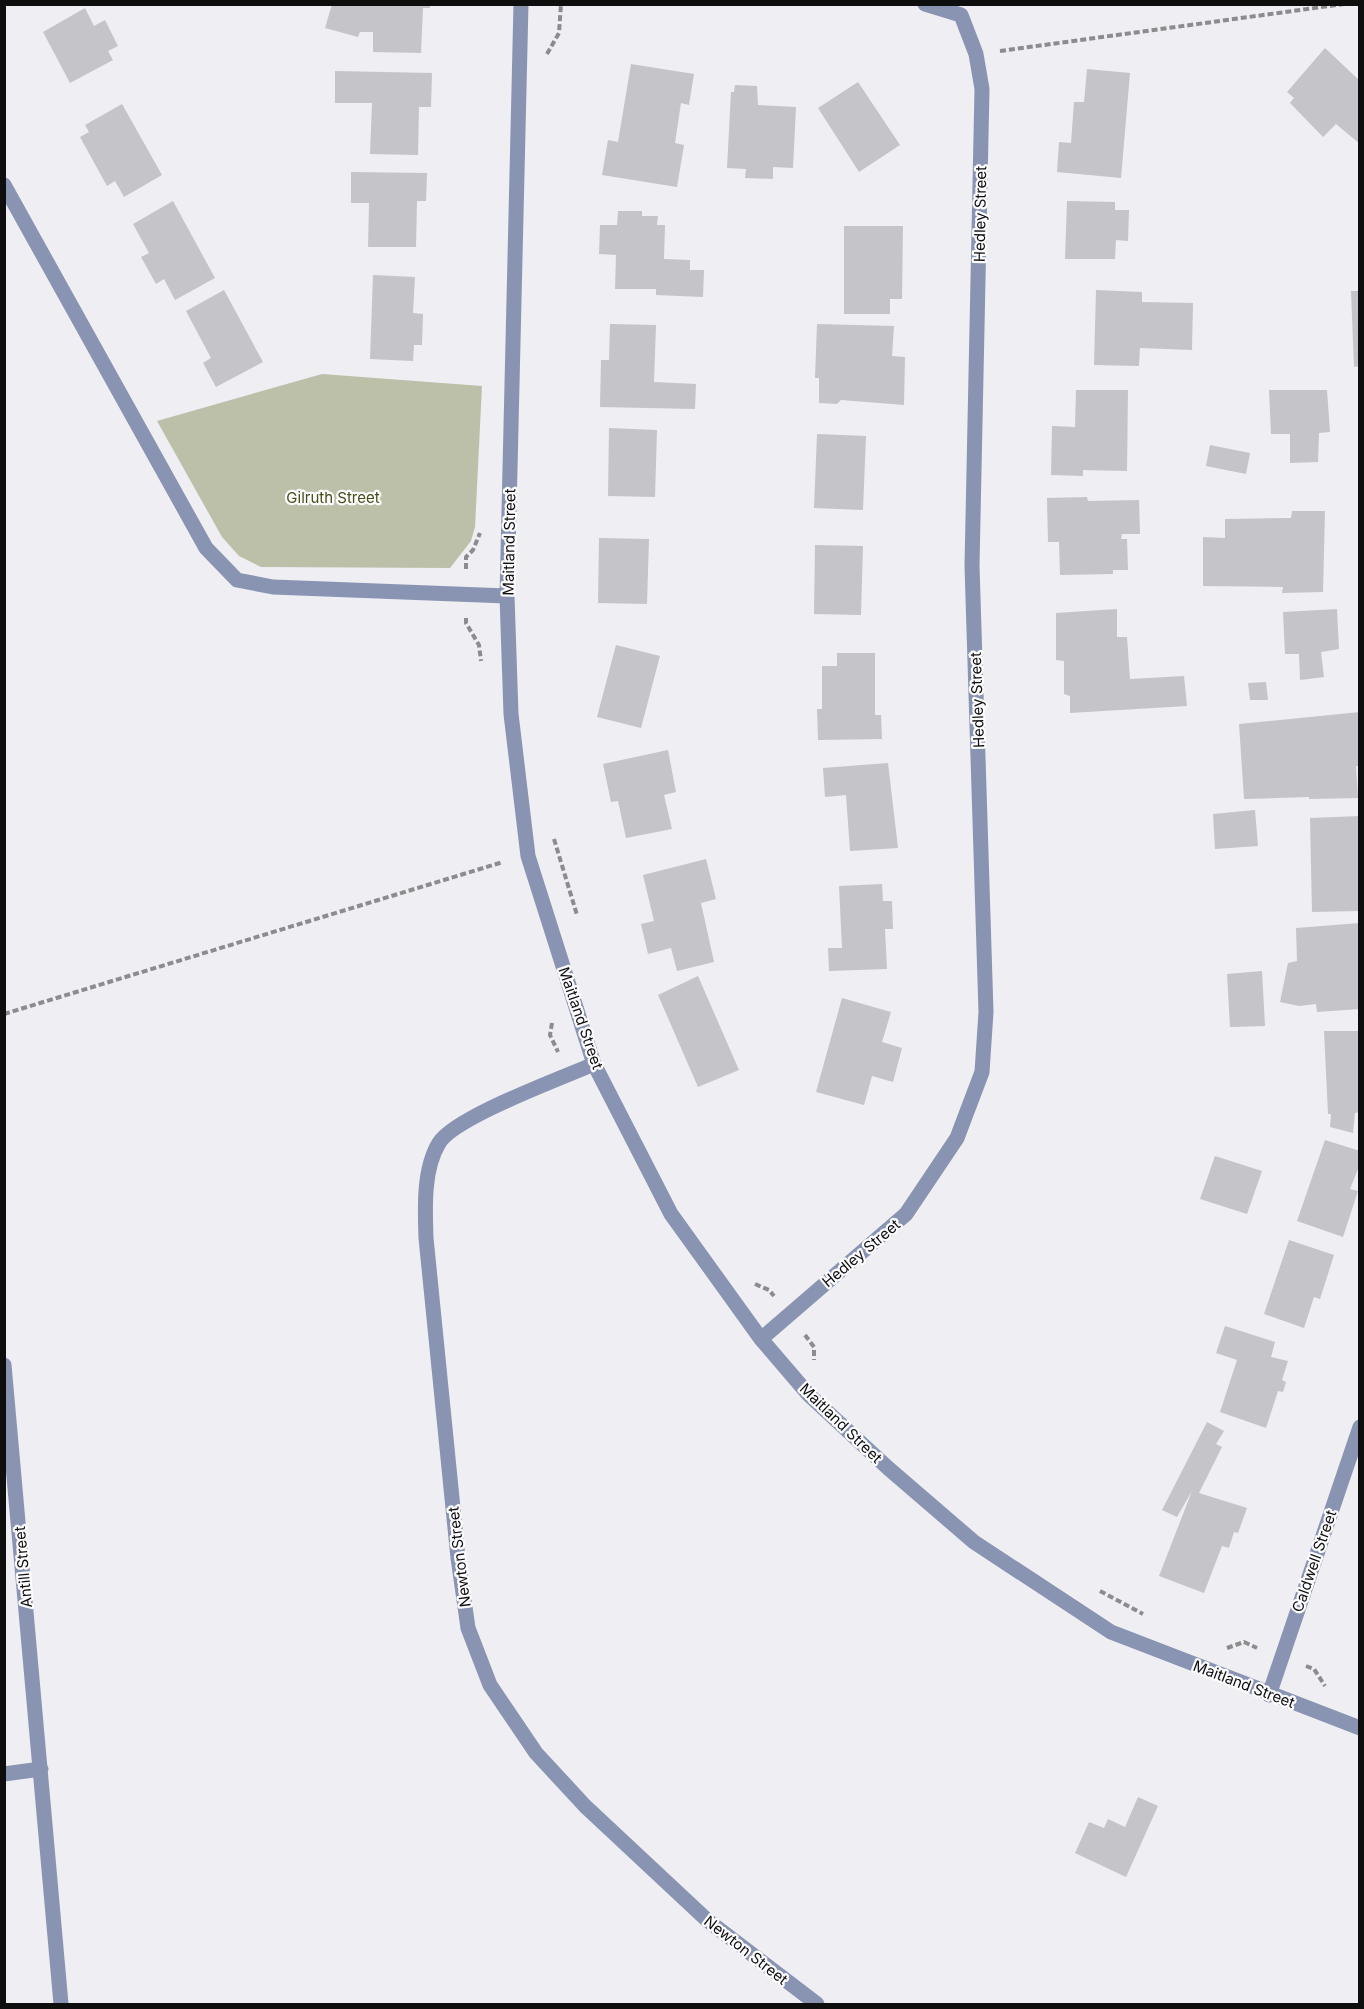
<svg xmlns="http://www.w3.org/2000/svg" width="1364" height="2009" font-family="Inter,sans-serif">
<rect width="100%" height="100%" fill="#eeeef3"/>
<path fill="#bdc0a9" d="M322,374L482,386L475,527L471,541L450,568L261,567L239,556L222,537L157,421Z"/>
<path fill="#c4c4c9" d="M332,4H430V8H423L421,53L373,52V32H360L358,37L325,28Z
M85,8L94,26L105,20L118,46L108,51L113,60L70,83L43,32Z
M1325,48L1360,81V144L1336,124L1323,137L1290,103L1294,98L1287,92Z
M631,64L694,74L689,105L681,103L675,143L684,145L677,187L602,175L608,140L618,142Z
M1087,69L1130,73L1121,178L1057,172L1059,142L1071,143L1074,102H1084Z
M335,71L432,73L431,107H419L418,155L370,154L372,103H335Z
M858,82L900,145L859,172L818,108Z
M735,85L757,86L758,105L796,107L793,168L773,167V179L745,178L746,169L727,168L731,92H734Z
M122,104L162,175L124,197L115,181L107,186L80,137L89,132L85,125Z
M351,172L427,173L426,201H417L416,247H368L369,203H351Z
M173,201L215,278L175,300L164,279L156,284L141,257L149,253L133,224Z
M1067,201L1115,202V210H1129L1128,241L1116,240L1115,259H1065Z
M618,211H642V216H658L657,225H665L664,259L690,260V270H704L703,297L656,295V289H615L616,255L599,254L600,225H617Z
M844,226H903L902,299H890V314H844Z
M373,275L415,277L413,313L423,314L422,345H414L413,361L370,359Z
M224,290L263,362L216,387L203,363L211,358L186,311Z
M1096,290L1142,292V302L1193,303L1192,350L1140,348L1139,366L1094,365Z
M1351,291H1360V366L1354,367Z
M610,324L656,325L654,382L696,384L695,409L600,407L601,360H609Z
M817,324L894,326L892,356L905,357L904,405L841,400L837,404L819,403V378H815Z
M1076,390H1128L1127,471L1083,470V476L1051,475L1052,426L1075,427Z
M1269,390H1327L1330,432L1319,433L1318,462L1290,463V434H1271Z
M609,428L657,430L655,497L608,496Z
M817,434L866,436L863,510L814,508Z
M1210,445L1250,453L1246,474L1206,466Z
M1087,497L1088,501L1139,500L1140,534H1122L1121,539H1127L1128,570H1113V574L1060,575L1059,542H1048L1047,498Z
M1292,511H1325L1323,592L1282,593L1283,587L1203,586V537L1225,538V519L1291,518Z
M599,538L649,539L647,604L598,603Z
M815,545L863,546L861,615L814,614Z
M1117,609V637H1127L1130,679L1184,676L1187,706L1070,713V696L1064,694V661L1056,660V613Z
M1337,609L1339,649L1321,652L1324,677L1300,680L1299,654H1285L1283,612Z
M616,645L660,656L641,728L597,717Z
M837,653H875V715H881L882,739L818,740L817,709H822V666H837Z
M1266,682L1268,700H1250L1248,683Z
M1360,712V766H1356L1358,798L1309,799V797L1244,799L1239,724Z
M668,750L676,792L664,795L672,829L626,838L618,801L611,802L603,764Z
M888,763L898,848L850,851L846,795L825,797L823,768Z
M1255,810L1258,846L1215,849L1213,814Z
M1360,816V911L1312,912L1310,818Z
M706,859L716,899L701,903L714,962L677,971L671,948L648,954L641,924L654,921L643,875Z
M882,884L883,901H892L893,929H885L887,969L829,971L828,948H842L839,886Z
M1360,923V1009L1317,1012L1316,1004L1299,1006L1280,1002L1288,963L1297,961L1296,928Z
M1262,971L1265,1026L1230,1027L1227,974Z
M698,976L739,1070L698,1087L658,995Z
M842,998L891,1012L882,1042L902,1048L893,1082L872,1076L864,1105L816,1092Z
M1324,1031H1360V1112L1355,1113L1353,1133L1330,1127L1331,1114H1328Z
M1325,1140L1360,1151V1164L1350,1189L1358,1191L1343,1237L1297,1221Z
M1215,1156L1262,1171L1247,1214L1200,1199Z
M1289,1240L1334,1255L1320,1299L1314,1297L1304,1328L1264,1314Z
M1225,1326L1275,1342L1271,1357L1288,1361L1282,1380L1286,1382L1283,1392L1278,1391L1266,1428L1220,1412L1237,1360L1216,1353Z
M1207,1422L1224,1431L1216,1444L1222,1447L1199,1493L1247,1508L1238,1533L1234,1532L1229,1548L1222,1546L1204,1593L1159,1576L1192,1491L1177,1517L1162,1510Z
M1138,1797L1158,1806L1126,1877L1075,1853L1089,1822L1104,1828L1108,1819L1125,1827Z"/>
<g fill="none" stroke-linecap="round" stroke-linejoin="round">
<path stroke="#8c8c8f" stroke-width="4" stroke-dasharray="6 3" stroke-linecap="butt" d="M1000,51L1344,4
M547,54L559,33L561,4
M466,569V557L473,550L480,533
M466,618V623L479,645L481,661
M554,839L577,915
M4,1014L503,862
M552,1023L550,1035L558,1052
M755,1284L769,1290L774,1296
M805,1335L814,1347V1360
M1100,1591L1143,1614
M1227,1648L1244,1642L1257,1648
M1306,1666L1314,1669L1325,1686"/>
<path stroke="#8994b2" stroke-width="15" d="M521,4L507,596L511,714L528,856L594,1064L671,1214L761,1339L809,1395L888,1468L974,1542L1111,1632L1360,1728
M4,185L206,548L237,580L273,587L507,596
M594,1064C562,1078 455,1117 439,1143C423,1169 425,1209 426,1238L458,1558L468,1628L490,1685L536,1753L585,1806L707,1920L817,2004
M761,1339L906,1214L957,1138L982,1072L986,1012L972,566L982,89L976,54L961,15L925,4
M4,1365L61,2004
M1269,1695L1360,1427
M4,1774L41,1769"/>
</g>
<g text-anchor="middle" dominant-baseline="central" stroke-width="4.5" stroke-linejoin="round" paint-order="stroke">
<g font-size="15" fill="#0e0e0f" stroke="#fcfcfe">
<text transform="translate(980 214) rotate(-89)">Hedley Street</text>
<text transform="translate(509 542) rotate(-89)">Maitland Street</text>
<text transform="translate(977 700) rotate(-92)">Hedley Street</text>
<text transform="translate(581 1018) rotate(71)">Maitland Street</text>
<text transform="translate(861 1253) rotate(-40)">Hedley Street</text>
<text transform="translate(841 1423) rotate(44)">Maitland Street</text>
<text transform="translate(459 1557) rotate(-97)">Newton Street</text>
<text transform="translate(1314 1561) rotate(-71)">Caldwell Street</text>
<text transform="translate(23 1567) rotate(-95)">Antill Street</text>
<text transform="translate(1244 1684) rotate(21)">Maitland Street</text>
<text transform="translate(746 1950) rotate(38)">Newton Street</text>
</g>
<g font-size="15" fill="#484c16" stroke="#fcfcfe">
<text x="333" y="497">Gilruth Street</text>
</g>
</g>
<rect width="1364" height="2009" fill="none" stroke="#0e0e0f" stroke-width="12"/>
</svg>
